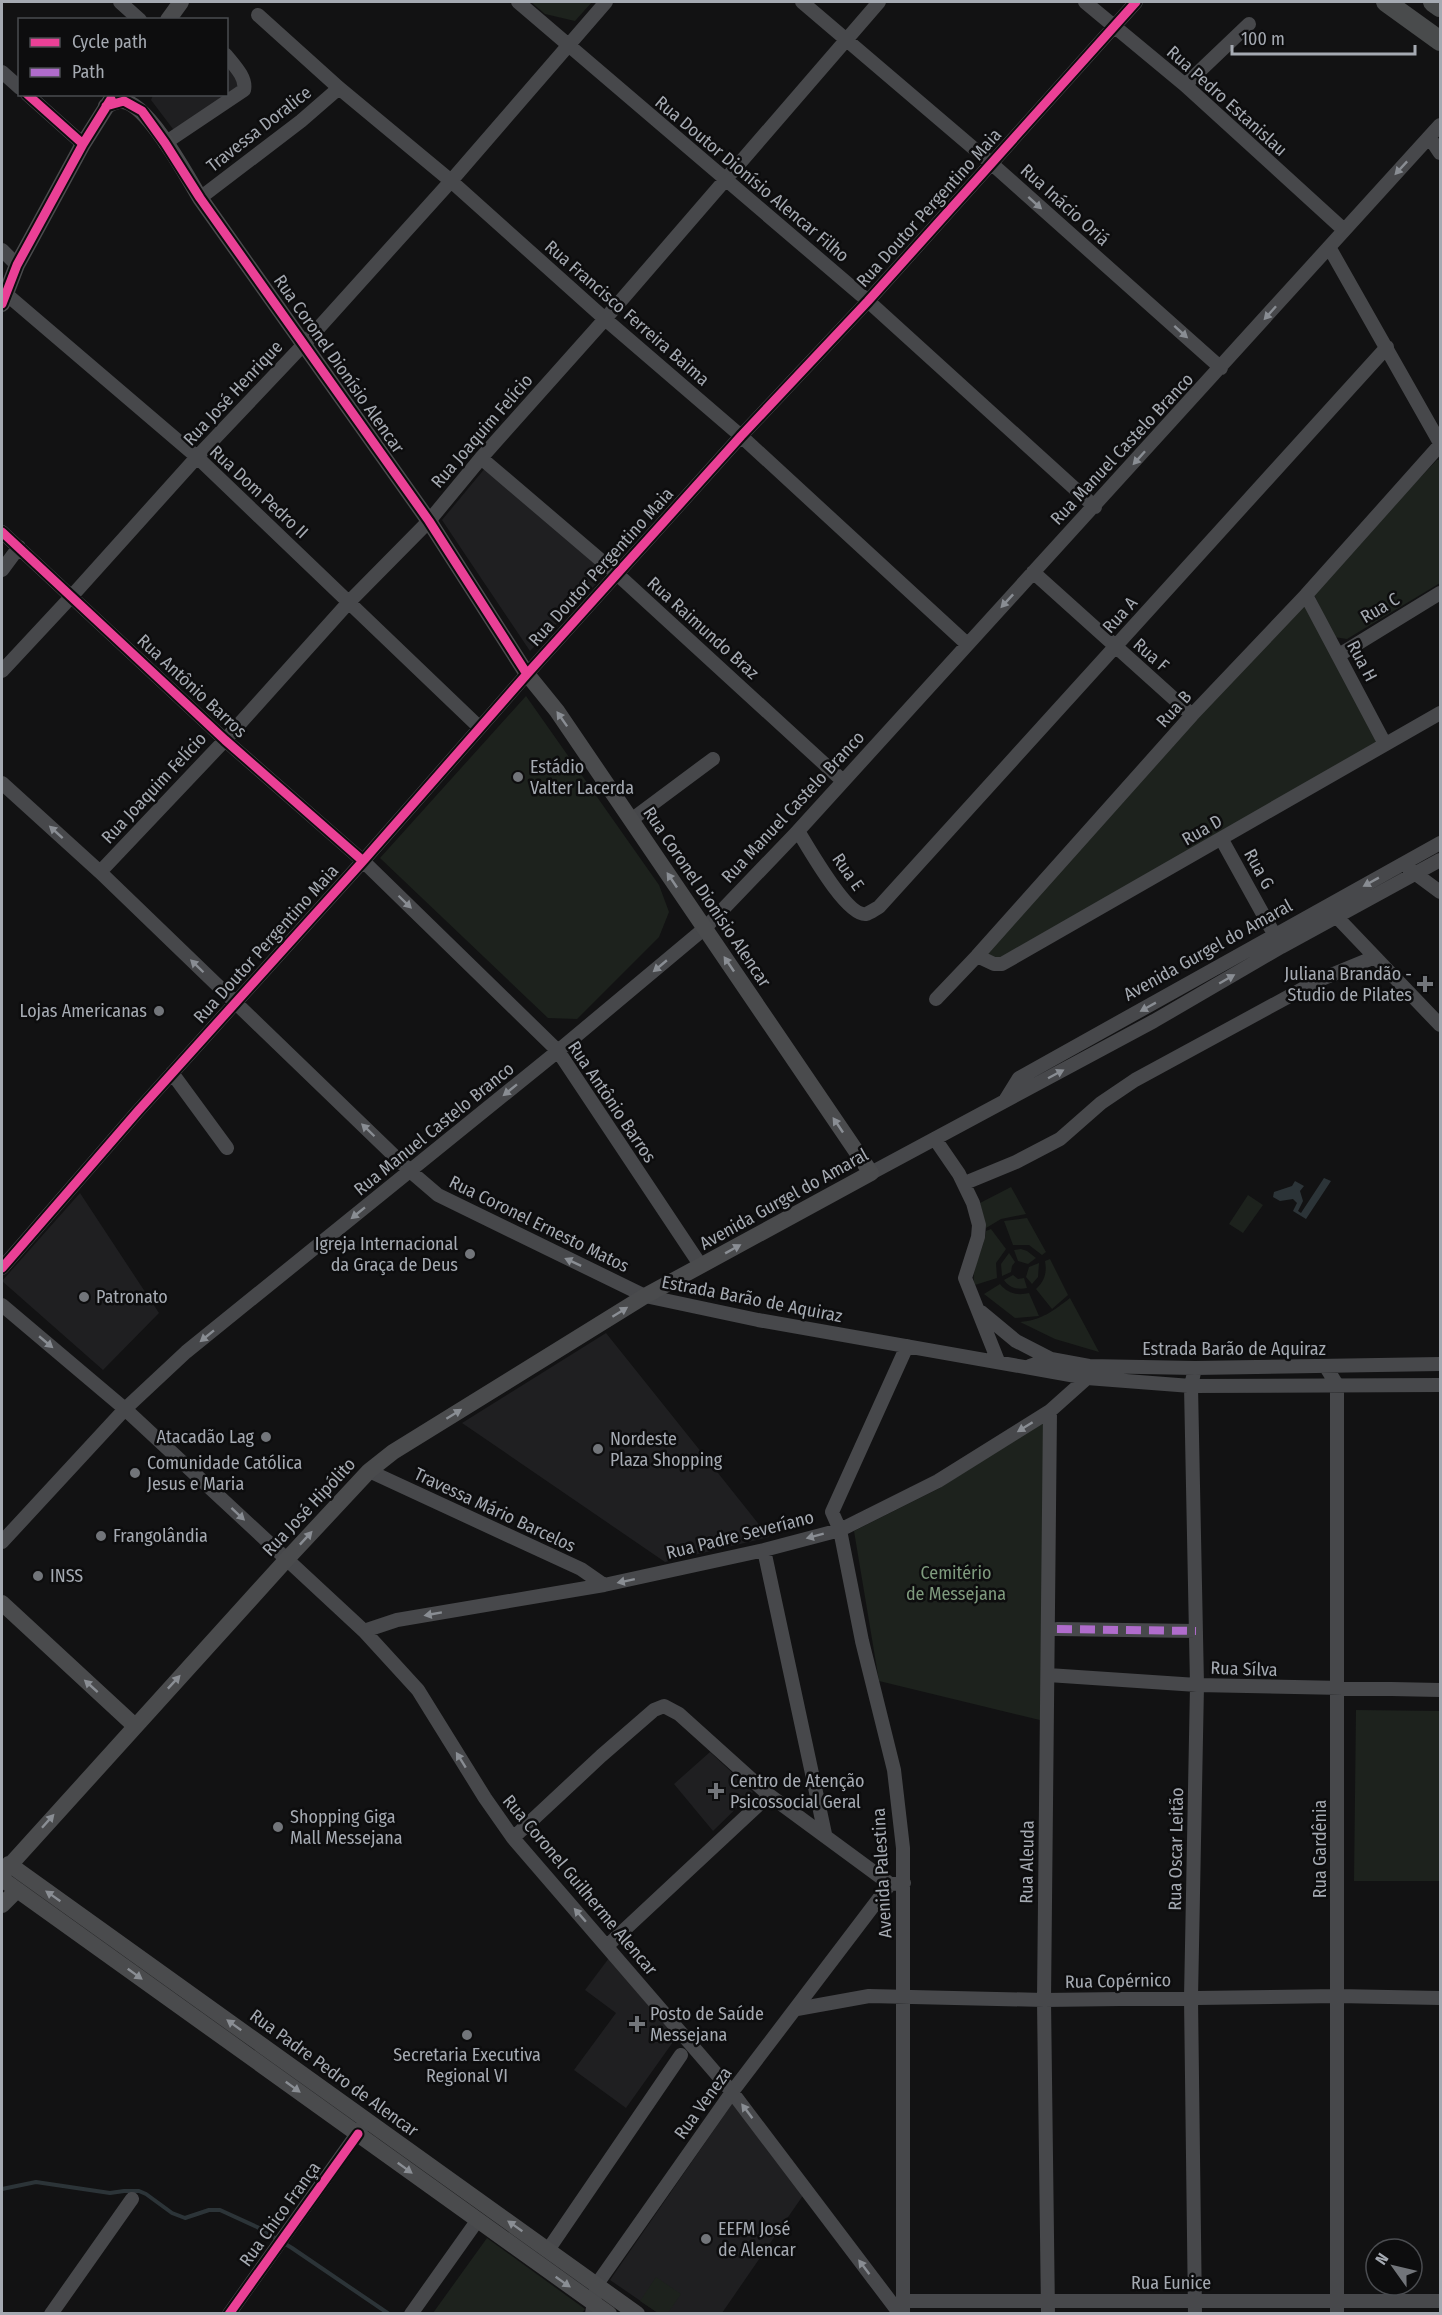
<svg xmlns="http://www.w3.org/2000/svg" width="1442" height="2315" font-family="'Fira Sans Condensed',sans-serif">
<rect width="100%" height="100%" fill="#121213"/>
<path fill="#1f1f21" d="M227,60L243,85L176,133L151,100L153,95L226,94Z
M486,467L601,569L597,583L530,651L442,520Z
M80,1193L159,1313L103,1370L2,1281Z
M606,1333L714,1468L769,1537L665,1562L462,1423Z
M710,1752L753,1792L713,1831L674,1784Z
M609,1958L651,2008L678,2035L626,2108L574,2070L616,2013L585,1990Z
M734,2101L804,2194L722,2313H658L610,2280Z"/>
<path fill="#1d221d" d="M531,2H592L575,21L545,14Z
M1437,460H1440V583L1347,639L1334,637L1312,590Z
M1306,595L1385,744L1002,963L979,956Z
M526,696L659,885L669,912L659,937L577,1019L548,1018L380,858Z
M1011,1187L1026,1214L1001,1219L986,1228L980,1203Z
M1248,1195L1263,1205L1243,1233L1229,1224Z
M1027,1218L1046,1252L1042,1255L1029,1245H1013L1004,1221Z
M991,1229L1006,1249L996,1263L997,1278L975,1285C969,1272 985,1247 986,1231Z
M1021,1249L1027,1251L1036,1258L1028,1264L1018,1261L1014,1250Z
M1009,1253L1015,1262L1012,1266L1011,1272L1002,1276L1001,1264Z
M1050,1259L1068,1295L1052,1309L1036,1289C1045,1281 1047,1272 1045,1261Z
M1039,1263L1038,1277L1032,1284L1026,1277L1029,1267Z
M1013,1275L1018,1279L1024,1278L1027,1288C1018,1290 1009,1288 1004,1280Z
M1000,1284C1007,1293 1017,1296 1029,1293L1039,1316L1015,1318L984,1294Z
M1070,1298L1099,1352L1055,1339L1020,1322C1042,1320 1053,1311 1070,1298Z
M1052,1414L1044,1721L879,1681L854,1531L940,1488Z
M1356,1710L1440,1711V1881H1354Z
M487,2238L585,2309L582,2313H433Z
M656,2277L681,2294L668,2313H658L640,2301Z"/>
<path fill="#2c3438" d="M1324,1178L1331,1181L1306,1219L1293,1211L1297,1203L1293,1199L1280,1201L1273,1197L1274,1192L1292,1186L1295,1181L1304,1186L1300,1191L1303,1201L1298,1211L1301,1213Z"/>
<g fill="none" stroke-linecap="round" stroke-linejoin="round">
<path stroke="#2c3438" stroke-width="4" d="M2,2189L36,2182L110,2193L124,2191H139L146,2194L172,2213L185,2218L209,2210H220L257,2227L292,2248L389,2314"/>
<path stroke="#47484b" stroke-width="14" d="M120,2L140,20
M518,2L868,301L1095,507
M802,2L992,164L1221,368
M1085,2L1185,85L1344,230
M258,15L339,88L451,181L605,319L741,436L967,644
M2,72L20,88
M1185,85L1249,24
M27,94L83,144
M1430,138L1440,153
M165,143L244,90C247,78 234,65 226,55
M200,198L301,121L339,88
M1329,247L1440,443
M2,250L17,265
M5,293L197,457L479,727
M481,458L617,574L843,781
M2,532L225,740L363,861L558,1051L701,1266
M2,570L19,547
M1033,572L1192,715
M1306,595L1385,744
M1339,655L1440,593
M2,671L71,597L197,457L305,343L451,181L606,2
M2,783L100,872L410,1171L438,1195L645,1296L758,1320L1087,1378L1191,1386L1440,1385
M631,820L713,759
M798,831C808,847 847,917 866,914C870,913 875,909 879,907L1387,347
M1222,840L1279,943
M1409,869L1440,892
M100,872L225,740L349,602L429,521L481,458L605,319L879,2
M1332,912L1440,1025
M977,956L994,964H1002L1440,713
M936,999L977,956L1192,715L1306,595L1440,445
M172,1073L227,1148
M1006,1099L1019,1078L1440,843
M935,1139L959,1174L973,1203L979,1225L978,1237L965,1278L998,1361
M871,1173L1154,1021L1281,947L1440,860
M965,1183L1016,1162L1060,1139L1101,1103L1135,1080L1319,980L1375,957
M2,1268L138,1111L363,861L527,674L741,436L868,301L1136,2
M2,1305L125,1409L364,1631L418,1690L485,1798L513,1838L732,2092L900,2314
M981,1312L1016,1341L1051,1359
M1030,1366L1051,1359L1089,1366L1195,1368L1440,1364
M1326,1367L1337,1385V2314
M369,1471L581,1569L604,1585
M2,1542L125,1409L186,1352L558,1051L705,928L798,831L1440,125
M764,1550L825,1834
M1057,1629L1196,1631
M364,1631L397,1620L604,1585L764,1550L840,1530L938,1481L1050,1411L1087,1378
M1048,1675L1197,1685L1440,1690
M513,1838L601,1756L654,1710L664,1706L679,1714L769,1795L890,1884
M607,1946L769,1795
M797,2009L869,1996L1044,2000L1337,1996L1440,1998
M548,2250L681,2055
M902,2301H1440
M51,2314L132,2199
M229,2314L362,2127
M411,2314L477,2221
M592,2314L597,2284L732,2092L890,1884L904,1883
M903,2314V1848L894,1770L862,1641L840,1530L832,1512L907,1346
M1048,2314L1044,2000L1050,1411
M1195,2314L1191,1998L1197,1685L1191,1386L1195,1368"/>
<path stroke="#4a4b4d" stroke-width="16" d="M168,20L181,2
M2,304L17,265L83,144L112,98
M2,1603L134,1725
M9,1864L637,2314
M2,1874L287,1559L369,1471L393,1452L645,1296L871,1173L557,711L527,674L429,521L200,198C187,176 148,104 123,101C117,100 111,104 106,106
M2,1879L609,2314
M2,1905L17,1890"/>
<path stroke="#494b4c" stroke-width="20" d="M1386,2L1440,41
M1433,2L1440,7"/>
<path stroke="#b06ccc" stroke-width="8" stroke-dasharray="15 8" stroke-linecap="butt" d="M1057,1629L1196,1631"/>
<defs>
<path id="cycleway" d="M27,94L83,144
M106,106L124,101L142,111L165,143L200,198L429,521L527,674
M2,304L17,265L83,144L111,99
M2,532L225,740L363,861
M2,1268L138,1111L363,861L527,674L741,436L868,301L1136,2
M229,2314L358,2134"/>
</defs>
<use href="#cycleway" stroke="#0d0d0e" stroke-width="13"/>
<use href="#cycleway" stroke="#ea4096" stroke-width="9"/>
</g>
<defs><path id="oneway-solid" d="M-6-.8H1V-3.2L6.5 0L1 3.2V.8H-6Z" transform="scale(1.5)"/></defs>
<g fill="#898d93">
<use href="#oneway-solid" transform="translate(1401 168) rotate(133)"/>
<use href="#oneway-solid" transform="translate(1035 203) rotate(42)"/>
<use href="#oneway-solid" transform="translate(1270 313) rotate(132)"/>
<use href="#oneway-solid" transform="translate(1181 332) rotate(42)"/>
<use href="#oneway-solid" transform="translate(1139 458) rotate(132)"/>
<use href="#oneway-solid" transform="translate(1007 601) rotate(133)"/>
<use href="#oneway-solid" transform="translate(56 832) rotate(-138)"/>
<use href="#oneway-solid" transform="translate(1371 882) rotate(151)"/>
<use href="#oneway-solid" transform="translate(405 902) rotate(44)"/>
<use href="#oneway-solid" transform="translate(197 966) rotate(-136)"/>
<use href="#oneway-solid" transform="translate(660 966) rotate(140)"/>
<use href="#oneway-solid" transform="translate(1227 979) rotate(-30)"/>
<use href="#oneway-solid" transform="translate(1148 1007) rotate(151)"/>
<use href="#oneway-solid" transform="translate(1056 1074) rotate(-28)"/>
<use href="#oneway-solid" transform="translate(510 1090) rotate(141)"/>
<use href="#oneway-solid" transform="translate(368 1130) rotate(-136)"/>
<use href="#oneway-solid" transform="translate(358 1213) rotate(141)"/>
<use href="#oneway-solid" transform="translate(573 1262) rotate(-155)"/>
<use href="#oneway-solid" transform="translate(207 1336) rotate(141)"/>
<use href="#oneway-solid" transform="translate(46 1342) rotate(40)"/>
<use href="#oneway-solid" transform="translate(1025 1427) rotate(148)"/>
<use href="#oneway-solid" transform="translate(238 1514) rotate(43)"/>
<use href="#oneway-solid" transform="translate(815 1536) rotate(165)"/>
<use href="#oneway-solid" transform="translate(626 1581) rotate(168)"/>
<use href="#oneway-solid" transform="translate(433 1614) rotate(170)"/>
<use href="#oneway-solid" transform="translate(461 1760) rotate(-122)"/>
<use href="#oneway-solid" transform="translate(580 1915) rotate(-131)"/>
<use href="#oneway-solid" transform="translate(747 2111) rotate(-127)"/>
<use href="#oneway-solid" transform="translate(864 2267) rotate(-127)"/>
</g>
<g fill="#8a8e94">
<use href="#oneway-solid" transform="translate(562 719) rotate(-125)"/>
<use href="#oneway-solid" transform="translate(672 880) rotate(-124)"/>
<use href="#oneway-solid" transform="translate(729 964) rotate(-124)"/>
<use href="#oneway-solid" transform="translate(838 1125) rotate(-124)"/>
<use href="#oneway-solid" transform="translate(733 1249) rotate(-29)"/>
<use href="#oneway-solid" transform="translate(620 1312) rotate(-32)"/>
<use href="#oneway-solid" transform="translate(454 1414) rotate(-32)"/>
<use href="#oneway-solid" transform="translate(306 1538) rotate(-47)"/>
<use href="#oneway-solid" transform="translate(174 1682) rotate(-47)"/>
<use href="#oneway-solid" transform="translate(91 1686) rotate(-138)"/>
<use href="#oneway-solid" transform="translate(48 1821) rotate(-48)"/>
<use href="#oneway-solid" transform="translate(53 1896) rotate(-145)"/>
<use href="#oneway-solid" transform="translate(135 1974) rotate(36)"/>
<use href="#oneway-solid" transform="translate(234 2025) rotate(-144)"/>
<use href="#oneway-solid" transform="translate(293 2087) rotate(36)"/>
<use href="#oneway-solid" transform="translate(405 2168) rotate(36)"/>
<use href="#oneway-solid" transform="translate(515 2226) rotate(-145)"/>
<use href="#oneway-solid" transform="translate(563 2282) rotate(35)"/>
</g>
<g fill="#72757a" stroke="#0d0d0e" stroke-width="2">
<circle cx="518" cy="777" r="6"/>
<path d="M1422 975h6v6h6v6h-6v6h-6v-6h-6v-6h6z"/>
<circle cx="159" cy="1011" r="6"/>
<circle cx="470" cy="1254" r="6"/>
<circle cx="84" cy="1297" r="6"/>
<circle cx="266" cy="1437" r="6"/>
<circle cx="598" cy="1449" r="6"/>
<circle cx="135" cy="1473" r="6"/>
<circle cx="101" cy="1536" r="6"/>
<circle cx="38" cy="1576" r="6"/>
<path d="M713 1782h6v6h6v6h-6v6h-6v-6h-6v-6h6z"/>
<circle cx="278" cy="1827" r="6"/>
<path d="M634 2015h6v6h6v6h-6v6h-6v-6h-6v-6h6z"/>
<circle cx="467" cy="2035" r="6"/>
<circle cx="706" cy="2239" r="6"/>
</g>
<g text-anchor="middle" dominant-baseline="central" stroke-width="5" stroke-linejoin="round" paint-order="stroke">
<g font-size="18" fill="#a5aab2" stroke="#0d0d0e">
<text transform="translate(1227 101) rotate(42)">Rua Pedro Estanislau</text>
<text transform="translate(259 129) rotate(-38)">Travessa Doralice</text>
<text transform="translate(752 179) rotate(40)">Rua Doutor Dionísio Alencar Filho</text>
<text transform="translate(1065 205) rotate(42)">Rua Inácio Oriá</text>
<text transform="translate(929 208) rotate(-48)">Rua Doutor Pergentino Maia</text>
<text transform="translate(627 313) rotate(41)">Rua Francisco Ferreira Baima</text>
<text transform="translate(339 364) rotate(55)">Rua Coronel Dionísio Alencar</text>
<text transform="translate(233 393) rotate(-47)">Rua José Henrique</text>
<text transform="translate(482 431) rotate(-49)">Rua Joaquim Felício</text>
<text transform="translate(1122 449) rotate(-47)">Rua Manuel Castelo Branco</text>
<text transform="translate(259 492) rotate(43)">Rua Dom Pedro II</text>
<text transform="translate(601 567) rotate(-48)">Rua Doutor Pergentino Maia</text>
<text transform="translate(1380 608) rotate(-31)">Rua C</text>
<text transform="translate(1120 615) rotate(-48)">Rua A</text>
<text transform="translate(703 628) rotate(42)">Rua Raimundo Braz</text>
<text transform="translate(1151 655) rotate(41)">Rua F</text>
<text transform="translate(1362 661) rotate(62)">Rua H</text>
<text transform="translate(192 686) rotate(43)">Rua Antônio Barros</text>
<text transform="translate(1174 709) rotate(-48)">Rua B</text>
<text transform="translate(154 788) rotate(-47)">Rua Joaquim Felício</text>
<text transform="translate(793 807) rotate(-47)">Rua Manuel Castelo Branco</text>
<text transform="translate(1202 830) rotate(-30)">Rua D</text>
<text transform="translate(1259 869) rotate(61)">Rua G</text>
<text transform="translate(848 872) rotate(55)">Rua E</text>
<text transform="translate(707 897) rotate(56)">Rua Coronel Dionísio Alencar</text>
<text transform="translate(266 944) rotate(-48)">Rua Doutor Pergentino Maia</text>
<text transform="translate(1208 950) rotate(-29)">Avenida Gurgel do Amaral</text>
<text transform="translate(612 1102) rotate(56)">Rua Antônio Barros</text>
<text transform="translate(434 1129) rotate(-39)">Rua Manuel Castelo Branco</text>
<text transform="translate(784 1199) rotate(-29)">Avenida Gurgel do Amaral</text>
<text transform="translate(539 1224) rotate(26)">Rua Coronel Ernesto Matos</text>
<text transform="translate(752 1299) rotate(11)">Estrada Barão de Aquiraz</text>
<text x="1234" y="1349">Estrada Barão de Aquiraz</text>
<text transform="translate(309 1507) rotate(-47)">Rua José Hipólito</text>
<text transform="translate(495 1510) rotate(25)">Travessa Mário Barcelos</text>
<text transform="translate(740 1535) rotate(-14)">Rua Padre Severíano</text>
<text transform="translate(1244 1669) rotate(2)">Rua Sílva</text>
<text transform="translate(1176 1849) rotate(-89)">Rua Oscar Leitão</text>
<text transform="translate(1320 1849) rotate(-90)">Rua Gardênia</text>
<text transform="translate(1027 1862) rotate(-89)">Rua Aleuda</text>
<text transform="translate(882 1873) rotate(-93)">Avenida Palestina</text>
<text transform="translate(580 1885) rotate(50)">Rua Coronel Guilherme Alencar</text>
<text transform="translate(1118 1981) rotate(-1)">Rua Copérnico</text>
<text transform="translate(334 2073) rotate(36)">Rua Padre Pedro de Alencar</text>
<text transform="translate(703 2103) rotate(-54)">Rua Veneza</text>
<text transform="translate(280 2214) rotate(-54)">Rua Chico França</text>
<text x="1171" y="2283">Rua Eunice</text>
</g>
<g font-size="18" fill="#a5aab2" stroke="#0d0d0e" text-anchor="start">
<text x="530" y="767">Estádio<tspan x="530" dy="21">Valter Lacerda</tspan></text>
<text x="1412" y="974" text-anchor="end">Juliana Brandão -<tspan x="1412" dy="21">Studio de Pilates</tspan></text>
<text x="147" y="1011" text-anchor="end">Lojas Americanas</text>
<text x="458" y="1244" text-anchor="end">Igreja Internacional<tspan x="458" dy="21">da Graça de Deus</tspan></text>
<text x="96" y="1297">Patronato</text>
<text x="254" y="1437" text-anchor="end">Atacadão Lag</text>
<text x="610" y="1439">Nordeste<tspan x="610" dy="21">Plaza Shopping</tspan></text>
<text x="147" y="1463">Comunidade Católica<tspan x="147" dy="21">Jesus e Maria</tspan></text>
<text x="113" y="1536">Frangolândia</text>
<text x="50" y="1576">INSS</text>
<text x="730" y="1781">Centro de Atenção<tspan x="730" dy="21">Psicossocial Geral</tspan></text>
<text x="290" y="1817">Shopping Giga<tspan x="290" dy="21">Mall Messejana</tspan></text>
<text x="650" y="2014">Posto de Saúde<tspan x="650" dy="21">Messejana</tspan></text>
<text x="467" y="2055" text-anchor="middle">Secretaria Executiva<tspan x="467" dy="21">Regional VI</tspan></text>
<text x="718" y="2229">EEFM José<tspan x="718" dy="21">de Alencar</tspan></text>
</g>
<g font-size="18" fill="#7f9b7e" stroke="#0d0d0e">
<text x="956" y="1573">Cemitério<tspan x="956" dy="21">de Messejana</tspan></text>
</g>
</g>
<rect width="1442" height="2315" fill="none" stroke="#a5aab2" stroke-width="6"/>
<rect x="18" y="18" width="210" height="78" fill="#0d0d0e" stroke="#4a4c50" stroke-width="1.5"/>
<rect x="30" y="38" width="30" height="9" fill="#ea4096" stroke="#4a4c50" stroke-width="1.5"/>
<text x="72" y="48" font-size="18" fill="#a5aab2">Cycle path</text>
<rect x="30" y="68" width="30" height="9" fill="#b06ccc" stroke="#4a4c50" stroke-width="1.5"/>
<text x="72" y="78" font-size="18" fill="#a5aab2">Path</text>
<g transform="translate(1394 2267) rotate(304)"><circle r="28" fill="#0d0d0e" stroke="#4a4c50" stroke-width="1.5"/>
<path d="M0-4.5L10 22L0 15L-10 22Z" fill="#72757a"/>
<text y="-9" font-size="16" font-weight="bold" text-anchor="middle" fill="#a5aab2">N</text>
</g>
<path d="M1232 45v9h183v-9" fill="none" stroke="#a5aab2" stroke-width="3"/>
<text x="1241" y="45" font-size="18" fill="#a5aab2" stroke="#0d0d0e" stroke-width="4.5" paint-order="stroke">100 m</text>
</svg>
